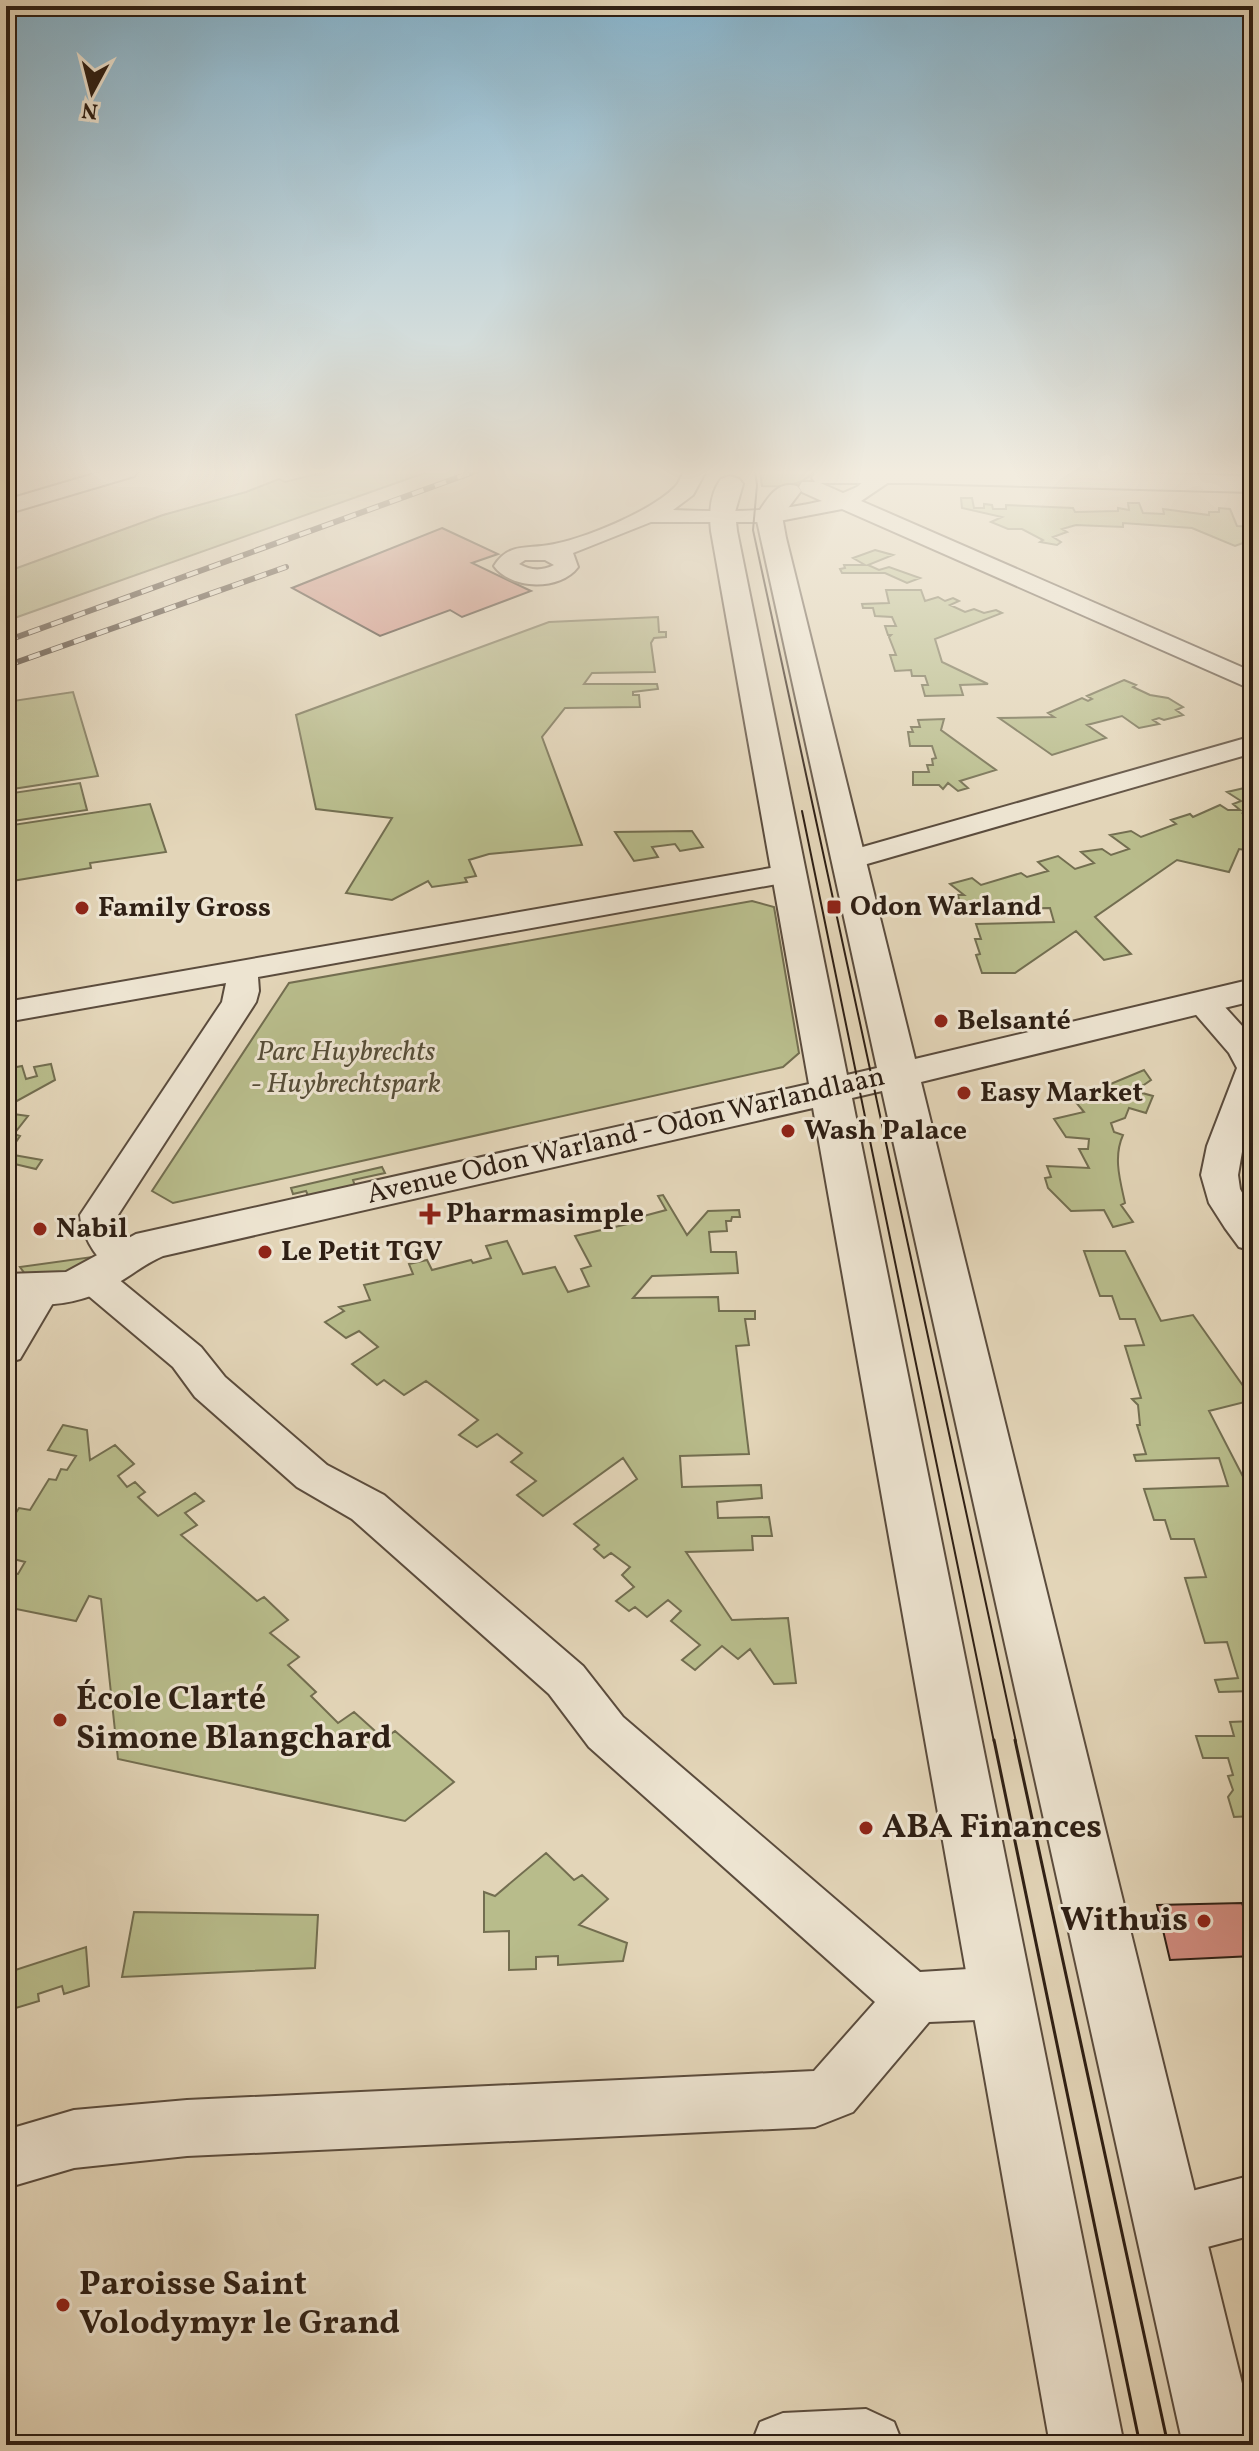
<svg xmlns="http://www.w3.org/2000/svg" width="1259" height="2451" font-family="Vollkorn,serif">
<rect width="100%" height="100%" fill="#e3d5b8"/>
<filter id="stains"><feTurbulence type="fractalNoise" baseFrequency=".0025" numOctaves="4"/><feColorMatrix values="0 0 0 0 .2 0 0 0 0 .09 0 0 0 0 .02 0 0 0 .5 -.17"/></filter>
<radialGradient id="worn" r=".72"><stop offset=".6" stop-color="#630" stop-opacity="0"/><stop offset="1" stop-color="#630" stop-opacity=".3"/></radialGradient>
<path fill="#b8bc8b" stroke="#736e50" stroke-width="2" d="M328,471H430L6,621V572L163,515L246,492L279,479L285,482Z
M760,471H812V473C800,487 780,487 762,486Z
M961,498H972L974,508H984V504L992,505L993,509H1006V505L1073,508L1075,512L1118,511V508L1129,510L1128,503H1139L1143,513L1164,514L1163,509L1209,515V512H1219V508L1230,509L1237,526L1253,527V540L1243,539V543L1235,546L1192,528L1123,523V527L1076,525L1062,529L1067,532L1053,537L1061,542L1057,545L1040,542L1043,540L1022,529H1008L991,522L1002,517L962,508Z
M875,550L893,555L868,565L879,570L889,567L920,578L907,583L885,573H842L840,569L845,568L844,565H865L853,558Z
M886,590H921L925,601L938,597L945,601L953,598L959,601L950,605L965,612L974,609L984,613L996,610L1002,613L935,639L942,662L988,684L960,685L963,695L925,696L922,685H928L925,676H912L911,670L895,671L890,655H896L889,637L891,635H888L885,626H896L892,617L875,616L873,608H863L862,604L889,603Z
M658,617L659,632H666V637L654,638L651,643L655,672L592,673L584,684H657L658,689L633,692V695H639L640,707L565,708L542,737L582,845L489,854L469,860L476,876L465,878L467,882L432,887L428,881L392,900L346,893L392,818L316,809L296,715L549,622Z
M1124,680L1136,685L1133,687L1150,695L1168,698L1183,707L1176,710L1183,715L1164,720L1159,718L1153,720L1159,724L1139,728L1122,716L1087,725L1106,738L1052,755L999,718L1054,717L1048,713L1082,698L1088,701L1092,699L1087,696Z
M73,692L98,776L6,790V702Z
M944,719L941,730L996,770L960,781L968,788L958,791L948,783L943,789L939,785H913V772H929L927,765H933L932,759L936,758L932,746H910L908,732H913L911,727H920L918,720Z
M80,783L87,810L6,822V794Z
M1253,786V806L1243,813L1253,816V851L1239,849L1229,872L1177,860L1095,917L1131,954L1104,960L1076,931L1015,973H982L976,955L980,954L975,939H981L976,924L1054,922L1050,908L971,909L969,904H960L958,895H964L950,884L972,878L981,885L1021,873L1027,877L1048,871L1038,862L1058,856L1075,869L1094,863L1081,852L1102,849L1111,855L1129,849L1110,835L1131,831L1141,837L1176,824L1171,820L1190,814L1193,817L1220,805L1228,810H1240L1233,804L1241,801L1227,792Z
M150,804L166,852L90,863L91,868L6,882V826Z
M692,831L703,847L680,851L675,844L652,847L658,857L634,861L615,832Z
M752,901L774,907L799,1053L783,1067L173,1203L152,1191L289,983Z
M51,1064L55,1080L6,1107V1069L22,1066L26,1079L37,1076L34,1067Z
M1144,1070L1151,1080L1135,1091L1153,1096L1146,1113L1129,1108L1125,1118L1111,1123L1114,1132L1123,1135C1113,1157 1120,1180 1125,1203L1121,1205L1133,1222L1113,1227L1104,1210L1071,1211L1048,1188L1045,1178L1051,1177L1047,1166L1089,1168L1079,1149H1088L1089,1139L1066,1137L1054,1119L1084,1112L1070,1095L1103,1091L1101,1088Z
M6,1113L28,1116L14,1134L20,1136L8,1154L42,1160L36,1169L6,1162Z
M382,1167L385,1173L353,1180L356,1189L310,1200L306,1191L293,1194L291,1188Z
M663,1195L687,1235L708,1211L739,1210L740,1217H732L731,1221H726L727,1231L709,1232L711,1252H736L738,1273L652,1276L633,1298L718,1297L719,1311H755V1319H745L749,1345L736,1346L749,1454L680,1456L682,1487L761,1485L762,1498L717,1502L718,1518L769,1517L772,1536H752L753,1550L686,1552L732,1620L788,1618L796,1683L774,1684L750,1649L738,1659L722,1646L695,1670L682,1660L700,1645L671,1621L681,1611L668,1600L647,1617L635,1607L629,1611L616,1601L634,1587L622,1575L630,1567L611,1553L604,1558L594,1549L599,1545L574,1524L637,1479L623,1458L543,1516L517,1495L536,1481L511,1462L522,1453L497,1434L477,1447L459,1435L478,1420L426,1381L404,1395L384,1380L377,1385L352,1364L378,1347L359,1331L346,1338L325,1322L344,1311L339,1307L370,1300L364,1285L413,1274L409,1264L427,1260L432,1270L471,1260L473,1263L491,1258L486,1246L507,1241L523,1274L555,1267L568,1292L589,1286L581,1269L591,1266L575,1236L641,1221L640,1217L666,1210L658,1196Z
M1084,1251H1125L1161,1321L1193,1315L1253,1400L1209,1411L1253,1496V1691L1219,1692L1215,1680L1238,1678L1227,1642L1205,1643L1185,1578L1206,1577L1194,1539H1171L1165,1520H1154L1144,1489L1228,1486L1219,1458L1136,1461L1134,1455L1146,1454L1137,1425H1140L1138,1405L1132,1399L1141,1398L1125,1346L1144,1345L1135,1319H1120L1112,1296H1100Z
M92,1257C75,1277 49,1275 25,1274L20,1267Z
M63,1425L87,1430L90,1460L115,1445L134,1464L118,1476L127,1487L135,1482L145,1492L138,1497L158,1516L195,1493L204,1501L185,1513L197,1525L181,1535L257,1601L264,1597L288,1620L270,1633L299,1657L288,1665L316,1692L311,1696L338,1723L354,1712L384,1739L395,1731L454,1782L405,1821L118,1759L101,1599L89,1596L76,1621L6,1607V1572L18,1574L25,1562L6,1557L13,1540L6,1538V1528L19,1508L30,1510L49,1479L56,1480L61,1469L67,1470L76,1456L48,1450Z
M1253,1721V1816L1234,1817L1228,1797L1233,1790L1228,1776L1233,1775L1228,1758H1203L1196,1736H1234L1230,1722Z
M546,1853L574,1880L582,1875L608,1899L579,1925L627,1943L623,1961L558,1965V1956L536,1957V1969L509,1970V1931L484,1932V1892L495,1896Z
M134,1912L318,1915L315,1968L122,1977Z
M86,1947L89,1986L64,1994L62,1986L38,1994L39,2001L6,2011V1973Z"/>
<path fill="#d28c80" stroke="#2e1f14" stroke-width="2" d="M442,528L498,554L472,563L531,591L462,617L450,610L380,636L292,588Z
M1242,1903L1253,1937V1956L1170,1960L1157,1905Z"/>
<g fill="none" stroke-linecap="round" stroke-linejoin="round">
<defs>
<path id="minor" d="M104,471H137L134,476L6,514V500Z
M684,471H706L693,495L673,510C723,512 774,513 822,501L802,492L799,487L802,482H818L843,493L857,487L876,471H892L895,475L892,480L861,501L1253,672V690L842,509L774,522H651L573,553L578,567C560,591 511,590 494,566C508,543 526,549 549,545C582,540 652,511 675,487C679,483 681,477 684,471ZM525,560H545L554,565C542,571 531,571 519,564Z
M1253,736V753L860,866L849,869L838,866L834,860L838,854Z
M788,865L799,868L803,874L799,880L258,977L259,991L256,1002L118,1215L119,1227L140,1257L135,1266C126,1269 117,1272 109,1266C94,1258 81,1231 80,1215L222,1002L226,983L6,1022V1002Z
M1202,992L1214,995L1253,1038V1120L1243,1146L1238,1175L1240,1189L1253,1212V1251L1239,1247L1225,1228L1209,1203L1201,1175L1207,1146L1237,1068L1229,1053L1185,1002L1190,995Z
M92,1265L106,1269L201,1347L225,1377L327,1465L384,1495L583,1666L623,1717L920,1972L1001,1967L1020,1975L1028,1993L1020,2011L1001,2019L929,2022L853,2112L815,2127L187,2156L74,2168L6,2188V2130L74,2110L187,2100L814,2071L875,2002L589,1747L549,1694L352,1519L297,1487L195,1397L173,1367L78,1287L72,1278L78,1269Z
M40,1278L54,1282L60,1291L20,1359L6,1363V1315L26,1282Z
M1253,2175V2235L1169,2257L1148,2248L1139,2227L1148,2206L1169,2197Z
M866,2409L894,2422L903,2445H751L760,2422L783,2413Z"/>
<path id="tertiary" d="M824,471H1035L1253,476V492L914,483H816L812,478L816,473Z
M730,476L739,479L743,484L735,512L737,531L847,1075L877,1068L756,516C767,500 776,480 797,486L801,491L782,516L786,538L915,1059L1253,979V1001L921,1082L1253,2428V2445H1183L882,1091L852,1098L1124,2445H1050L813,1108L163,1256C144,1264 128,1278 109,1288C78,1305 41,1307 6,1304V1274L66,1272L136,1234L809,1084L711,531C709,513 710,494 721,479Z"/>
</defs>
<use href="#minor" stroke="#5b4c3d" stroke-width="4"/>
<use href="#tertiary" stroke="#5b4c3d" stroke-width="4"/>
<use href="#minor" fill="#ede4d1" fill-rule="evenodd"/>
<use href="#tertiary" fill="#ede4d1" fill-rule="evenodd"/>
<path stroke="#2e1f14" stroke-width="2" d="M755,471L757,485L753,530L1016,1742
M802,811L994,1742"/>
<path stroke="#2e1f14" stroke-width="3" d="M994,1740L1140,2445
M1015,1740L1168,2445"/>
<defs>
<path id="rail" d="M6,641L476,471
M6,666L286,567"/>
</defs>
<use href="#rail" stroke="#2e1f14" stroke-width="6"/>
<use href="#rail" stroke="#ede4d1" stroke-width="4" stroke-dasharray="12" stroke-linecap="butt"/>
</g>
<linearGradient id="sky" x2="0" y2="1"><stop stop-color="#87b6d0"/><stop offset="0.58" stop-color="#f2ecdf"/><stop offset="1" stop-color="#f2ecdf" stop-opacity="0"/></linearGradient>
<rect width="1259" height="814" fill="url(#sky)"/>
<g fill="#8f2418" stroke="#ede4d1" stroke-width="3">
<rect x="826" y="899" width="16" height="16" rx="4"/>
<circle cx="82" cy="908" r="8"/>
<circle cx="941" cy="1021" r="8"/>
<circle cx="964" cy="1093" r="8"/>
<circle cx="788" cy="1131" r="8"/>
<path d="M426 1202h8v8h8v8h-8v8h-8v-8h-8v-8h8z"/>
<circle cx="40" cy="1229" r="8"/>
<circle cx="265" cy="1252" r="8"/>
<circle cx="60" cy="1720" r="8"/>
<circle cx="866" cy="1828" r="8"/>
<circle cx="1204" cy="1921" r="8"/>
<circle cx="63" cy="2305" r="8"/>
</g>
<g text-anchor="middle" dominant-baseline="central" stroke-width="6" stroke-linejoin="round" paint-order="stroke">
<g font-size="28" font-weight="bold" fill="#2e1f14" stroke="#ede4d1" text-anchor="start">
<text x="850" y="907">Odon Warland</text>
<text x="98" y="908">Family Gross</text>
<text x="957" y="1021">Belsanté</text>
<text x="980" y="1093">Easy Market</text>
<text x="804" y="1131">Wash Palace</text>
<text x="446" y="1214">Pharmasimple</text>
<text x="56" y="1229">Nabil</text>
<text x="281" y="1252">Le Petit TGV</text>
</g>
<g font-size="28" font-style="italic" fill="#574e38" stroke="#ede4d1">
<text x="346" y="1052">Parc Huybrechts<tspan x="346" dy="32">- Huybrechtspark</tspan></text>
</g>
<g font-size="28" fill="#2e1f14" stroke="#ede4d1">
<text transform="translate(626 1136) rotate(-13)">Avenue Odon Warland - Odon Warlandlaan</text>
</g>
<g font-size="34" font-weight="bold" fill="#2e1f14" stroke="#ede4d1" text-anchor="start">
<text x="76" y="1700">École Clarté<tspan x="76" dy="39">Simone Blangchard</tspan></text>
<text x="882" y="1828">ABA Finances</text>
<text x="1188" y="1921" text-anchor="end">Withuis</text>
<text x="79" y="2285">Paroisse Saint<tspan x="79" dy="39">Volodymyr le Grand</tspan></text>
</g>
</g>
<rect width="1259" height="2451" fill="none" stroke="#e3d5b8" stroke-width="32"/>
<rect x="8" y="8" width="1243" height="2435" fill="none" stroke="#2e1f14" stroke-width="4"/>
<rect x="16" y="16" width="1227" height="2419" fill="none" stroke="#2e1f14" stroke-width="2"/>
<g transform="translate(92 92) rotate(187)" stroke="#ede4d1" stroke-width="6" paint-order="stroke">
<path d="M0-6L14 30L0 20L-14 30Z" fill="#2e1f14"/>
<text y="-12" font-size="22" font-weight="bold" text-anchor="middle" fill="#2e1f14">N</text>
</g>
<rect width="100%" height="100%" filter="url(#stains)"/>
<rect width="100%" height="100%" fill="url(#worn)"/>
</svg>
